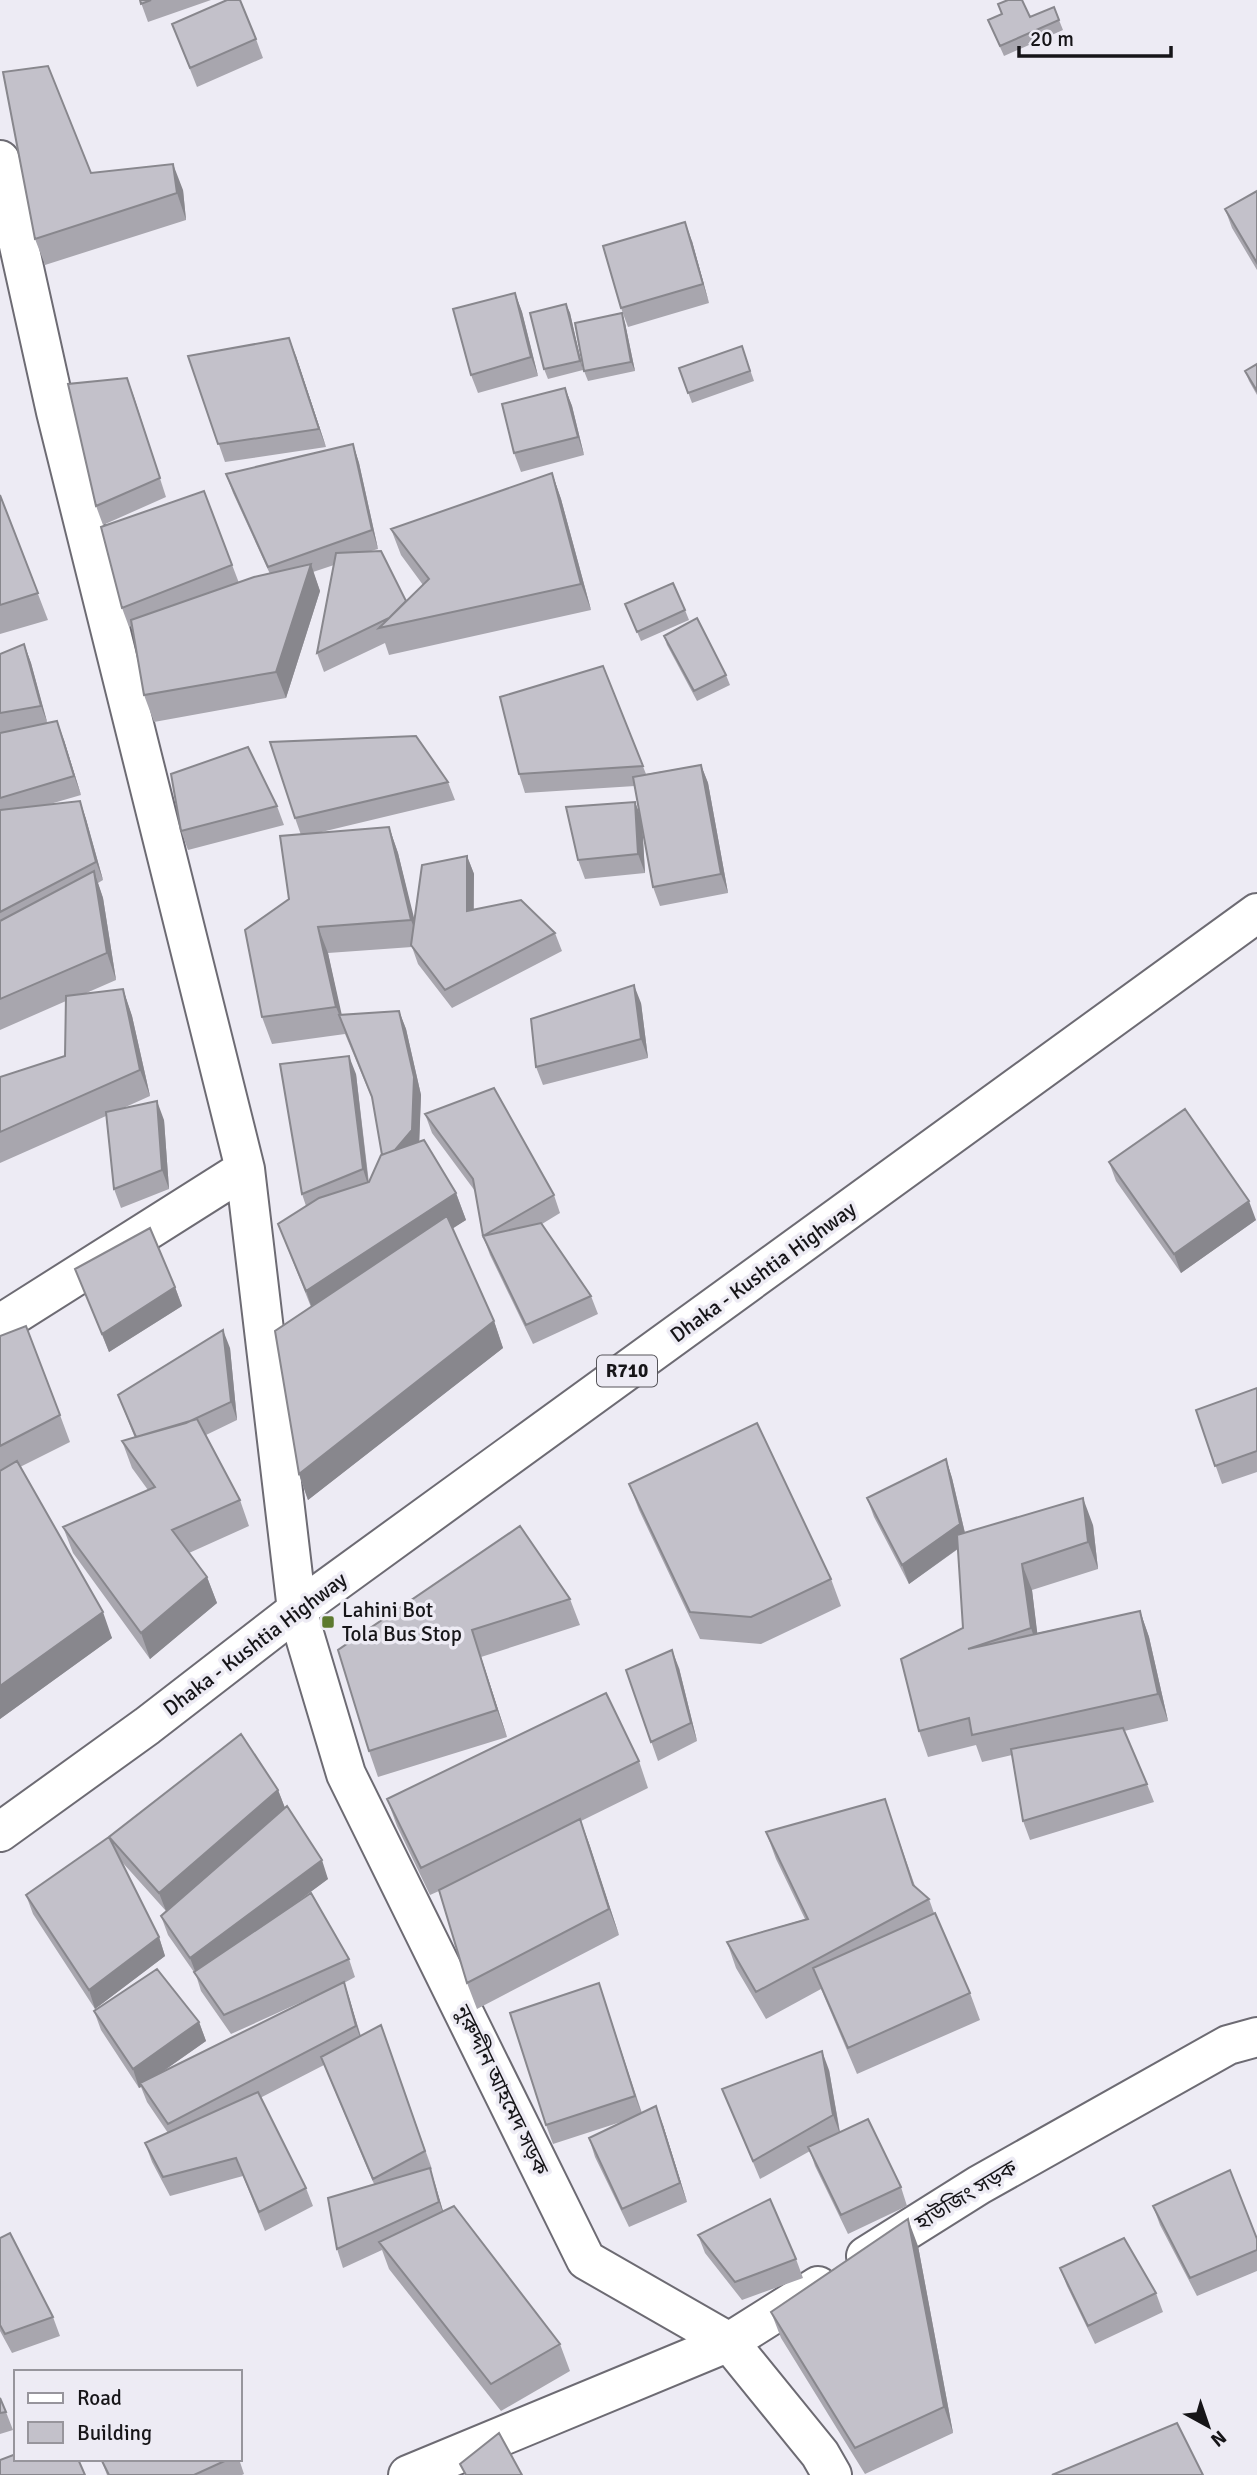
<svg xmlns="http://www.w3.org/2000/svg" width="1257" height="2475" font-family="Signika,'Noto Sans Bengali',sans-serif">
<rect width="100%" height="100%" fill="#edebf4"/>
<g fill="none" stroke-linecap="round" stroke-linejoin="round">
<defs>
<path id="street" d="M0,160L56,412L245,1169L297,1610
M0,1324L245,1169
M866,2256L979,2185L1228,2045L1257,2037
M408,2475L729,2342L818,2286"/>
<path id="secondary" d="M297,1610L346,1774L586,2260L729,2342L820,2454L832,2475"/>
<path id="primary" d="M0,1832L147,1726L297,1610L1257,913"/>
</defs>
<use href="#street" stroke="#6d6b73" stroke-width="42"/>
<use href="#secondary" stroke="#6d6b73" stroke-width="42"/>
<use href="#primary" stroke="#6d6b73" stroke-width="42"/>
<use href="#street" stroke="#fff" stroke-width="38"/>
<use href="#secondary" stroke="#fff" stroke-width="38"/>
<use href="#primary" stroke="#fff" stroke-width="38"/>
</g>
<path fill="#a8a6ae" d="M140,0H211L148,22Z
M1030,17L1059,20L1063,30L1004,56L988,20Z
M172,24L256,39L263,58L197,87Z
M91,173L183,190L186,220L45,265L35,239Z
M1257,191V270L1232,228L1225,209Z
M692,241L709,303L628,327L621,308Z
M515,293L522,312L538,376L478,393L471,375Z
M566,304L570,313L583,370L548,379L544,369Z
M625,323L635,371L588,381L584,371Z
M742,346L754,381L692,403L679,368Z
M188,356H296L326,447L225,462Z
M1257,364V395L1249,381L1245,371Z
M127,378L166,497L103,525L96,506Z
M565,388L572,406L584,455L521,472L514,453Z
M353,444L359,463L378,549L371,551L406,601L423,585L401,555L391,529L552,473L561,499L591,610L389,655L385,643L324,672L317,653L334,565L313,572L320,591L286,698L154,722L144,695L132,626L129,627L122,608L204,491L239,583L270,574L233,493L226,474Z
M0,495L48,620L0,634Z
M625,604L685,610L689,620L641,641Z
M664,636L726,675L730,685L697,701L667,645Z
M24,644L31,663L47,723L64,740L81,795L50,804L80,801L86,819L103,880L98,883L103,898L116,980L84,994L123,989L132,1016L150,1096L121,1109L164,1120L169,1189L121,1208L114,1189L106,1116L0,1163V1077L65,1056L66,1001L0,1030V654Z
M603,666L646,774L701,765L708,783L728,893L660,906L653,887L642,827L645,873L585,879L578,860L635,802L640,816L635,786L525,793L519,774Z
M448,782L455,800L313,834L389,827L398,853L414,921L467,856L474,874V909L555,933L562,951L452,1008L418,964L412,947L328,953L341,1015L399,1011L406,1029L421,1095L419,1142L456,1193L466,1220L452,1228L494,1321L503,1348L308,1500L299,1474L311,1307L278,1224L306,1206L302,1194L356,1074L369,1183L382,1155L373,1101L345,1034L272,1044L262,1017L289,899L301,835L295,818Z
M277,806L284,825L188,850L181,831Z
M641,1003L648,1058L543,1085L536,1067Z
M425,1114L554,1195L560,1213L542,1224L591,1296L598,1314L533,1344L490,1255L483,1236L475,1191L432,1133Z
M1109,1162L1256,1220L1181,1273L1116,1181Z
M75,1269L175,1287L182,1306L109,1352Z
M0,1336L60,1415L70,1442L20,1467L112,1638L0,1719Z
M230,1348L237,1420L206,1435L240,1500L249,1526L189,1553L207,1577L217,1603L150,1659L73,1553L63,1527L148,1490L132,1468L122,1441L135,1438L118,1395Z
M1257,1388V1472L1222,1484L1196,1410Z
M946,1459L952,1478L965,1533L1093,1525L1098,1569L1032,1590L1037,1633L1140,1611L1149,1637L1168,1721L1124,1731L1147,1784L1154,1802L1030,1840L1023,1821L1012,1755L982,1762L976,1745L928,1757L919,1731L963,1628L958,1549L909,1584L874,1517L867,1498Z
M629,1484L831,1579L841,1606L761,1644L700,1639L639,1510Z
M570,1599L580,1625L481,1657L507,1737L378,1777L369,1751L338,1650Z
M679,1668L697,1741L658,1761L626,1670Z
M639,1761L648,1788L581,1821L619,1935L477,2009L467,1983L439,1891L430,1895L397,1826L387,1799Z
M278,1790L285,1808L328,1879L290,1907L349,1959L355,1977L344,1983L361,2036L381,2025L432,2169L430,2170L443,2211L560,2344L570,2371L501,2411L389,2269L382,2250L343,2268L337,2249L374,2184L324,2065L260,2098L306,2188L313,2206L265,2231L243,2176L170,2196L152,2162L145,2143L168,2133L147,2102L141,2087L139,2088L101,2030L94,2011L199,2022L206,2041L162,2072L317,1995L231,2034L201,1991L196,1975L168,1935L161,1916L280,1812L166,1911L122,1862L159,1937L165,1956L95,2009L33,1914L26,1895L109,1837Z
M894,1826L915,1886L929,1899L934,1913L970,1993L980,2020L857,2074L821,1989L766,2019L736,1968L727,1942L805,1919L776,1859L766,1832Z
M605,2002L642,2113L663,2125L687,2202L629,2227L595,2157L589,2138L630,2119L553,2144L546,2125Z
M829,2070L840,2132L901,2187L907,2206L848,2234L815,2166L810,2151L760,2179L722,2089Z
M1153,2206L1257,2239V2271L1197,2296L1160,2225Z
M698,2235L796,2259L803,2278L742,2300L705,2253Z
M0,2238L53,2317L60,2336L12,2353L0,2331Z
M918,2246L953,2433L865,2474L781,2338L771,2312Z
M1060,2268L1156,2293L1163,2312L1095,2344L1067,2286Z
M0,2398L6,2412L13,2430L0,2434Z
M101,2459H239L244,2474L242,2475H107Z"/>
<path fill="#88878d" d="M173,164L183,190L186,220L177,193Z
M685,222L692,241L709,303L703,284Z
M515,293L522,312L538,376L531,357Z
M566,304L570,313L583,370L580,361Z
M622,313L625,323L635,371L631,362Z
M289,338L296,356L326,447L319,429Z
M127,378L134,397L166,497L160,478Z
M565,388L572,406L584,455L578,437Z
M353,444L359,463L378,549L372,530Z
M552,473L561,499L591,610L581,584Z
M311,564L320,591L286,698L276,672Z
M24,644L31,663L48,725L41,706Z
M57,721L64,740L81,795L74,776Z
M701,765L708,783L728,893L721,874Z
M80,801L86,819L103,880L96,862Z
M635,802L642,820L645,873L638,854Z
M389,827L398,853L421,946L411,920Z
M467,856L474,874L473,930L467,911Z
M94,871L103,898L116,980L107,953Z
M318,927L328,953L345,1029L336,1007Z
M634,985L641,1003L648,1058L641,1039Z
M123,989L132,1016L150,1096L140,1070Z
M399,1011L406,1029L421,1095L419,1149L390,1182Z
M349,1056L356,1074L369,1188L363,1169Z
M157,1101L164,1120L169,1189L162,1170Z
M456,1193L466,1220L315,1317L306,1291Z
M1249,1201L1256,1220L1181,1273L1174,1254Z
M175,1287L182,1306L109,1352L102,1334Z
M494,1321L503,1348L308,1500L299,1474Z
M223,1330L230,1348L237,1420L231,1402Z
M946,1459L952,1478L967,1542L909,1584L902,1565Z
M1083,1498L1093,1525L1098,1569L1088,1542Z
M1022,1564L1032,1590L1040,1655L1031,1628Z
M207,1577L217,1603L150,1659L141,1633Z
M1140,1611L1149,1637L1168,1721L1158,1694Z
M103,1612L112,1638L0,1719V1686Z
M472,1630L481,1657L507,1737L497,1710Z
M672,1650L679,1668L697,1741L691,1723Z
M278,1790L285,1808L166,1911L159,1893Z
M580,1819L590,1846L619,1935L609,1909Z
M322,1860L328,1879L197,1976L190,1958Z
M159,1937L165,1956L95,2009L89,1990Z
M344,1982L350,2000L363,2045L356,2026Z
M599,1983L605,2002L642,2115L635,2096Z
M199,2022L206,2041L142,2086L140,2083L141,2087L139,2088L133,2069Z
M822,2051L829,2070L840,2134L833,2115Z
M656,2106L663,2125L687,2202L680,2183Z
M430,2168L436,2187L446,2221L439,2202Z
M908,2219L918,2246L953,2433L944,2407Z"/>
<path fill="#c3c1ca" stroke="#88878d" stroke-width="2" d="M140,0H151L141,4Z
M227,0H240L256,39L190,68L172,24Z
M1008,0H1022L1030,17L1054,7L1059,20L1000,46L988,20L1002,14L998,4Z
M48,66L91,173L173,164L177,193L35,239L3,72Z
M1257,191V263L1225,209Z
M685,222L703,284L621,308L603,246Z
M515,293L531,357L471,375L453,309Z
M566,304L580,361L544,369L530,313Z
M622,313L631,362L584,371L575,323Z
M289,338L319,429L218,444L188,356Z
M742,346L750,371L688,393L679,368Z
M1257,364V391L1245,371Z
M127,378L160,478L96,506L68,384Z
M565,388L578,437L514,453L502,404Z
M353,444L372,530L268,567L226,474Z
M552,473L581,584L379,628L429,579L391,529Z
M204,491L232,565L122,608L101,527Z
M0,495L38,593L0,605Z
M381,551L406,601L389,618L317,653L336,553Z
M311,564L276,672L144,695L131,620L254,577Z
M673,583L685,610L637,632L625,604Z
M697,618L726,675L694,691L664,636Z
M24,644L41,706L0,713V654Z
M603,666L643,766L519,774L500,697Z
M57,721L74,776L0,798V733Z
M416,736L448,782L295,818L270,742Z
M248,747L277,806L181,831L171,774Z
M701,765L721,874L653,887L633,777Z
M80,801L96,862L0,912V810Z
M635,802L638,854L578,860L566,807Z
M389,827L411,920L318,927L336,1007L262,1017L245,930L289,899L280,836Z
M467,856V911L521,900L555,933L445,990L411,945L422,865Z
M94,871L107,953L0,999V921Z
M634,985L641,1039L536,1067L531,1019Z
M123,989L140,1070L0,1132V1077L65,1056L66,996Z
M399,1011L414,1077L412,1130L395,1150L382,1155L372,1097L339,1015Z
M349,1056L363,1169L302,1194L280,1064Z
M494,1088L554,1195L483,1236L473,1179L425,1114Z
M157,1101L162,1170L114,1189L106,1112Z
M1185,1109L1249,1201L1174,1254L1109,1162Z
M424,1140L456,1193L306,1291L278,1224L319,1198L369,1182L381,1155Z
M447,1216L494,1321L299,1474L275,1331Z
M541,1223L591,1296L526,1325L483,1236Z
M150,1228L175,1287L102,1334L75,1269Z
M26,1326L60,1415L0,1446V1336Z
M223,1330L231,1402L186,1423L136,1437L118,1395Z
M1257,1388V1451L1215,1466L1196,1410Z
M197,1419L240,1500L172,1530L207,1577L141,1633L63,1527L155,1487L122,1441Z
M757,1423L831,1579L751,1617L690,1612L629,1484Z
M946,1459L960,1524L902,1565L867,1498Z
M17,1461L103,1612L0,1686V1471Z
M1083,1498L1088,1542L1022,1564L1031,1628L968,1649L1140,1611L1158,1694L972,1735L969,1718L919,1731L901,1659L963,1628L957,1535Z
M520,1526L570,1599L472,1630L497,1710L369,1751L338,1650Z
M672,1650L691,1723L651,1742L626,1670Z
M606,1693L639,1761L421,1868L387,1799Z
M1123,1728L1147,1784L1023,1821L1011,1749Z
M241,1734L278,1790L159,1893L109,1837Z
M885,1799L913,1885L929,1899L756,1992L727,1942L808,1919L766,1832Z
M287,1806L322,1860L190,1958L161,1916Z
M580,1819L609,1909L467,1983L439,1890Z
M109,1837L159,1937L89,1990L26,1895Z
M311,1893L349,1959L224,2015L194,1972Z
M935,1913L970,1993L848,2048L813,1968Z
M157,1969L199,2022L133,2069L94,2011Z
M344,1982L356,2026L168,2124L140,2083Z
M599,1983L635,2096L546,2125L510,2013Z
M381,2025L425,2151L373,2179L321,2057Z
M822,2051L833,2115L753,2161L722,2089Z
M258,2092L306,2188L259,2212L236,2158L163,2177L145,2143Z
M656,2106L680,2183L622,2209L589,2138Z
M868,2119L901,2187L841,2215L808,2147Z
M430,2168L439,2202L337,2249L328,2198Z
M1230,2170L1257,2239V2250L1190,2278L1153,2206Z
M770,2199L796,2259L735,2282L698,2235Z
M454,2206L560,2344L491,2384L379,2242Z
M908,2219L944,2407L855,2448L771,2312Z
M10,2233L53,2317L5,2334L0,2325V2238Z
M1124,2238L1156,2293L1088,2326L1060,2268Z
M0,2398L6,2412L0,2413Z
M1177,2423L1203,2475H1052Z
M499,2433L522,2475H466L460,2464Z
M16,2454V2459H78L85,2475H0V2460Z
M101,2459H229L194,2475H109Z"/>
<rect fill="#5c792e" stroke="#edebf4" stroke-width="2.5" x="321" y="1615" width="14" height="14" rx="3.5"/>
<g text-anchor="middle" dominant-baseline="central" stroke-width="7" stroke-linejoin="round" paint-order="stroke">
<rect fill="#edebf4" stroke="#56555a" stroke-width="2" x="597" y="1355.5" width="60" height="31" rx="5"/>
<g font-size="19" font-weight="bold" fill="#161518">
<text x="627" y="1371">R710</text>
</g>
<g font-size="21" fill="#161518" stroke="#edebf4">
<text transform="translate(763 1272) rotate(-36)">Dhaka - Kushtia Highway</text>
<text transform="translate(255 1644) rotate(-37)">Dhaka - Kushtia Highway</text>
<text transform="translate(502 2090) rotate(64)">নুরুদ্দীন আহমেদ সড়ক</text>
<text transform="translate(966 2195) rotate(-31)">হাউজিং সড়ক</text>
</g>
<g font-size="21" fill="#161518" stroke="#edebf4" text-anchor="start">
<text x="342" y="1610">Lahini Bot<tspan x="342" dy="24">Tola Bus Stop</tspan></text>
</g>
</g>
<rect x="14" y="2370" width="228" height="91" fill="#edebf4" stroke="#97959c" stroke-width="2"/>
<rect x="28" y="2393" width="35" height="10" fill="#ffffff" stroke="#97959c" stroke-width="2"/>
<text x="77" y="2405" font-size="21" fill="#161518">Road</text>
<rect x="28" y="2422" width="35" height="21" fill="#c3c1ca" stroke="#97959c" stroke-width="2"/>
<text x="77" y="2440" font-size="21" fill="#161518">Building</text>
<g transform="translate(1208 2426) rotate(140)" stroke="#edebf4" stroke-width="5" paint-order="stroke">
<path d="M0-5L12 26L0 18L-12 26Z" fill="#161518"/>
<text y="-10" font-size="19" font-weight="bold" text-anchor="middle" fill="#161518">N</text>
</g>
<path d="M1019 46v10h152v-10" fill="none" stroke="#161518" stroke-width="3.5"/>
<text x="1030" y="46" font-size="21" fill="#161518" stroke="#edebf4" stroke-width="5" paint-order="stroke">20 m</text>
</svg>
